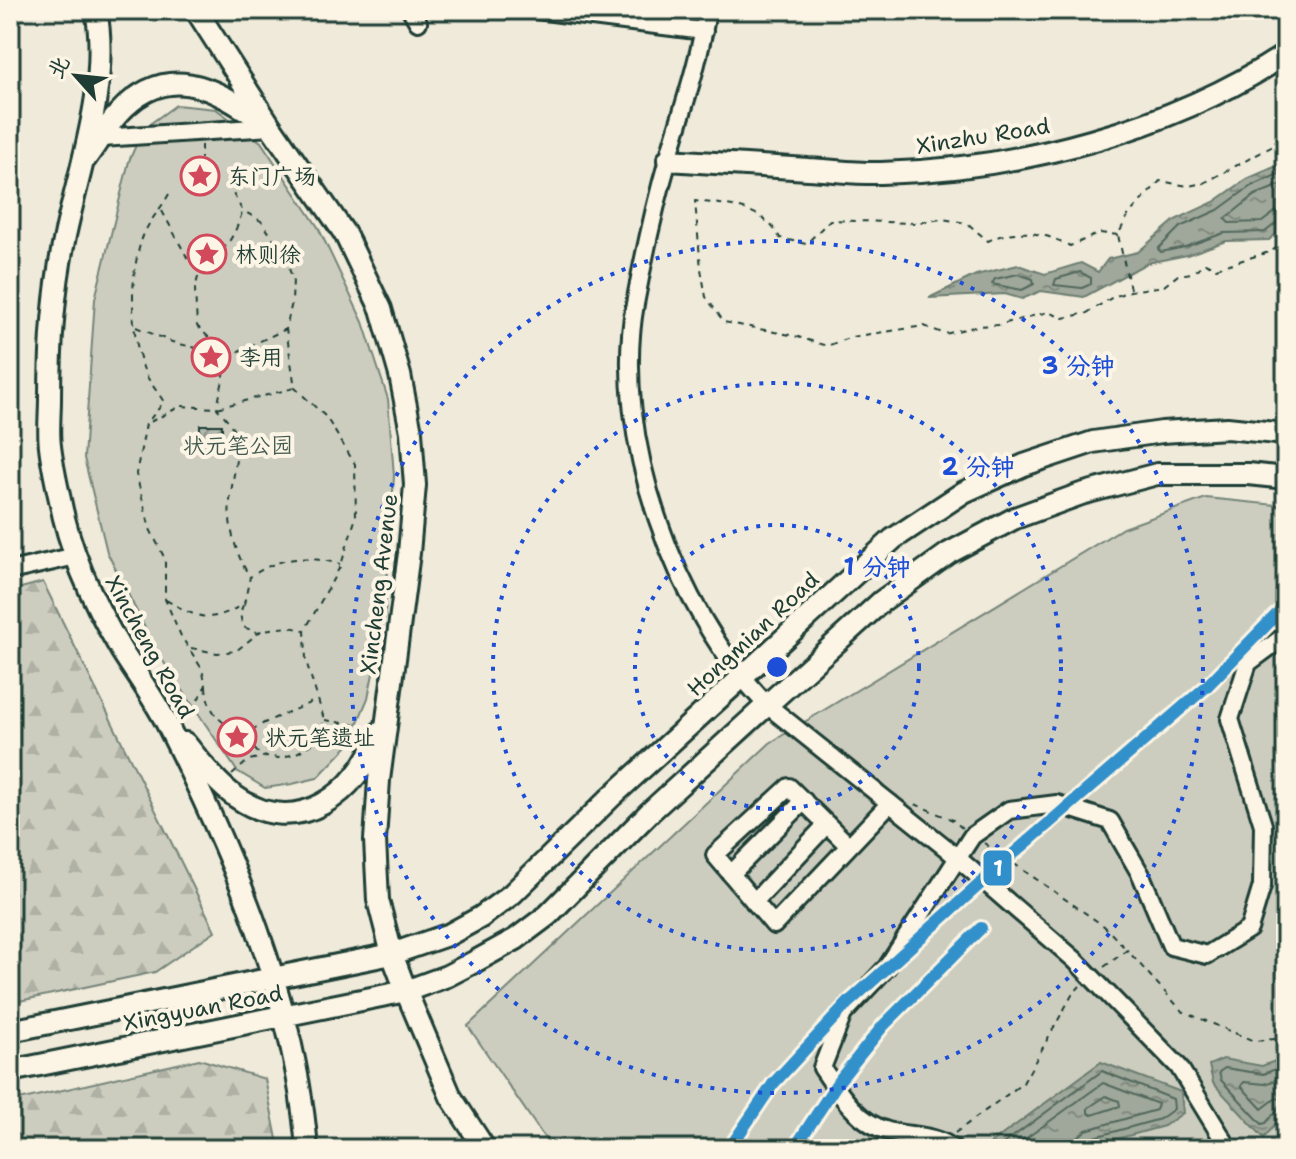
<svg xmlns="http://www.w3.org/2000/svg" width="1296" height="1159" font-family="'Shantell Sans','LXGW WenKai TC',sans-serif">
<defs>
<pattern id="forest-firs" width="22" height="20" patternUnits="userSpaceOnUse" patternTransform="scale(2)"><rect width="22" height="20" fill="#cccdbf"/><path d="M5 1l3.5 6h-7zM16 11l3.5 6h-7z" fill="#afb1a5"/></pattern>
<pattern id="water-ripples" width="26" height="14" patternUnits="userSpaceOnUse" patternTransform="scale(2)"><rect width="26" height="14" fill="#9fa89a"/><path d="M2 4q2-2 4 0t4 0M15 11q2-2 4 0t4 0" fill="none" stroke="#818a7e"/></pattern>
<pattern id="building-hatch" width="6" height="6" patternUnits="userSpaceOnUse" patternTransform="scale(2)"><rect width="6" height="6" fill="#b5b9ad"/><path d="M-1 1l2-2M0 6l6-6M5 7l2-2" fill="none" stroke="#93988e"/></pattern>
</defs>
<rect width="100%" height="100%" fill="#efeada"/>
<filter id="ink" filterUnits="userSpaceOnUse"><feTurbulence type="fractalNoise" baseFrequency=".0125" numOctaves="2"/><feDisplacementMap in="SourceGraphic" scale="16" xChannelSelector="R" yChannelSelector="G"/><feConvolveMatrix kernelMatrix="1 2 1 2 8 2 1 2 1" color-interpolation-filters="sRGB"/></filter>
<g filter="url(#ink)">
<path fill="url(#forest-firs)" stroke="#76857a" stroke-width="2" d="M43,582L215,931L155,972L10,1003V591Z
M199,1059L265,1079L279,1149H10V1102Z"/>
<path fill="#cccdbf" stroke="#76857a" stroke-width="2" d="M176,105L216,109L261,142L318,227L363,322L388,399L394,476L385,615L368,698L348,746L317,778L292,784L265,788L237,771L157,652L107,552L84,458L95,299L129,161L143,129Z
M1206,498L1286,506V1149H552L468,1026L770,743L1123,528Z"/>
<path fill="url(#water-ripples)" stroke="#6c7d71" stroke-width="2" d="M1286,162V225L1269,240L1226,241L1187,255L1147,263L1084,297L1041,291L1022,299L1005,294L929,298L976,275L1018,265L1045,274L1081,263L1098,272L1108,259L1138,252L1175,220L1214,202L1247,179Z
M1286,1057V1111L1264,1138L1213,1083L1209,1065L1223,1059L1262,1066Z
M1101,1062L1181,1092L1183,1113L1164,1126L1080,1149H983Z"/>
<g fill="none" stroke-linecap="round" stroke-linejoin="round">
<path stroke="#52685d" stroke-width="2" d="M1286,171L1251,186L1218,210L1180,227L1158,249L1161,252L1185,247L1224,233L1265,232L1279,221L1286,220
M1286,183L1255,195L1225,219L1229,223L1262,222L1275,212L1286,210
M1080,272L1091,278V284L1082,288L1054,285L1056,279Z
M1018,274L1033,279L1034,284L1022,290L992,284L995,279Z
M1286,1065L1263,1074L1225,1068L1219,1072L1221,1080L1262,1124L1266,1123L1278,1109L1286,1107
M1286,1076L1265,1084L1244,1082L1241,1086L1262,1109L1275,1099L1286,1097
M1106,1096L1119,1101L1120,1106L1092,1115L1088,1113V1108Z
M996,1149L1102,1071L1173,1099L1174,1109L1160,1119L1091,1138L1086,1143V1149
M1011,1149L1103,1083L1158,1104L1156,1110L1086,1130L1077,1138L1075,1149"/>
</g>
<path fill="url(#building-hatch)" stroke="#1f3d34" stroke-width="2" d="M200,425H222V439H200Z"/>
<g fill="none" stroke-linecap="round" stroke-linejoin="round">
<defs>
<path id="minor" d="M411,10L418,22
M536,10L704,31
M707,10C700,60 683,107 669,156C655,204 644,255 635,304C611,436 675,611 767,705L946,848L1075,960L1179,1067L1229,1149
M101,138L271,127
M10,571L76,556
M849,846L789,787L715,855L774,925L890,803
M731,874L804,801
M754,902L827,824
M953,1149C936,1134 910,1137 888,1131C857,1123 839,1092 822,1068L843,1014L887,967L972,836L1009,810L1057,804L1110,821L1141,875L1171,946L1207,955L1249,929L1262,886L1263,825L1230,719L1248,663L1286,635"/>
<path id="major" d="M96,10C110,82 80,165 65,236C54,288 50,344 50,398C50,414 48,431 50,446C52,464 56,482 60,500C70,553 94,604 121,650C136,674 153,697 166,722C233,855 295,999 307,1149
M196,10L271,127L345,234L381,309L400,375L411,432L415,485L409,553L379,780L375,840L378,900L392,954L406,991L451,1097L485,1149
M86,158C97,143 107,126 119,113C167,61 213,87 261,120
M668,160C715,163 761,166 808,169C832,170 857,174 881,173C1017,170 1171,130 1286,54
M185,743C200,761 216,783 236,797C297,840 358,794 379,733
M10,1031L392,954L450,934L481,917L512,894L611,797L893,539L964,492L1024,465L1093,442L1162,432L1227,428L1286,434
M10,1071L406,991L447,976L476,961L516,939L548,915L650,812L767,705L882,601L949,553L1015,518L1081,494L1157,474H1248L1286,478"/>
</defs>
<use href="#minor" stroke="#1f3d34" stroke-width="22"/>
<use href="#major" stroke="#1f3d34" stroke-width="26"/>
<path stroke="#1f3d34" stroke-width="2" stroke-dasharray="6 6" stroke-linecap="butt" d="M201,145V159
M169,194C161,209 150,219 143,236C129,272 130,334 144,370C148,381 158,392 164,402L146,424L136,474L150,529L165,559V599L181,636L202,669L206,685L189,716L180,717
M162,211L188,259L196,266C221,260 236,235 242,212
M1118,235L1100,233L1070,246C1044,232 1015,227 988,241L967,223L942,219L914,223L830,220L806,244L780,238C763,206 728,205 695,201L701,269L706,297L724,322L795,336L827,346L851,337L924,326L945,334L977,326L998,325L1048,312L1063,318L1087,313L1113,297L1130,291L1164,286L1178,275L1192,273L1205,263L1216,268L1269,252L1286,243
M201,265L195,289L197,326L228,356L217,408C222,414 229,420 232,427C242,449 232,478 230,501C227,524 237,558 250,577
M1130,289L1118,235L1129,214L1160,181L1188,186L1204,183L1286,139
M136,327L172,342L228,356L286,329
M150,422L181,406L217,408L294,388
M166,600C199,619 209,624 244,604L250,577C281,556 304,555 340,564
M243,605L240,614L243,627L257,632
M191,648L217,653L236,651L262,630L289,627L304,630
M206,686C207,712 223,729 249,732C270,718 294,711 316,700
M325,720L362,726
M238,731L261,756
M232,775L249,760L267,756L278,758L295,754L312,744L322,731L324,719L306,661L305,630L341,565L356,517L355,464L326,417L295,388L286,329L292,302L293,279L282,251L261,221L242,210L232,192
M915,804L953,820L962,828
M984,843L1104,926L1126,949
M1104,967L1127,950L1182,1011L1254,1041L1286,1038
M955,1133L1023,1083L1072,995L1080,986"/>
<use href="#minor" stroke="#fcf5e5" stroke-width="16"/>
<use href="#major" stroke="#fcf5e5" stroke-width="20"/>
<defs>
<path id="metro-1" d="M729,1149L773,1084L848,1003L1011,856L1206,687L1286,605
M794,1149L838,1082L883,1026L981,928"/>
</defs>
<use href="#metro-1" stroke="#fcf5e5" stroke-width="18"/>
<use href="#metro-1" stroke="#3190cb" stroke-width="12"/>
</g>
</g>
<g fill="none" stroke="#1d4ed8" stroke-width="4" stroke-dasharray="4 8">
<circle cx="777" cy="667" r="142"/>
<circle cx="777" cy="667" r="284"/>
<circle cx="777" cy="667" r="426"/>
</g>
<defs>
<symbol id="sight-ring" viewBox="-11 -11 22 22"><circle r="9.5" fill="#fcf5e5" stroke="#d1495b" stroke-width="1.5"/><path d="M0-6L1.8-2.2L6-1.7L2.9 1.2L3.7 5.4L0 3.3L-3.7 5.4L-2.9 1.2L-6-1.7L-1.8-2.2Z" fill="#d1495b"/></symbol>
</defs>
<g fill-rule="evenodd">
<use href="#sight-ring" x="178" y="154" width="44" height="44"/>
<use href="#sight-ring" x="185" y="232" width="44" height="44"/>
<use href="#sight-ring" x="189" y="335" width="44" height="44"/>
<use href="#sight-ring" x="215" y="715" width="44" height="44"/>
</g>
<g text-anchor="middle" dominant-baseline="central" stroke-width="8" stroke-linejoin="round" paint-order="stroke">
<g font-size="22" fill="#1f3d34" stroke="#fcf5e5">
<text transform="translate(983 136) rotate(-9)">Xinzhu Road</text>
<text transform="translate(379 584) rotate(-83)">Xincheng Avenue</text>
<text transform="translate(753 634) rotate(-43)">Hongmian Road</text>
<text transform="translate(150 647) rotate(61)">Xincheng Road</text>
<text transform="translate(203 1008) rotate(-11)">Xingyuan Road</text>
</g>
<g font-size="22" fill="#1f3d34" stroke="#fcf5e5" text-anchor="start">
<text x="228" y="176">东门广场</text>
<text x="235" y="254">林则徐</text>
<text x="239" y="357">李用</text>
<text x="265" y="737">状元笔遗址</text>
</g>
<g font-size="22" fill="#425a50" stroke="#fcf5e5">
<text x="238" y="445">状元笔公园</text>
</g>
</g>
<circle cx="777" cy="667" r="12" fill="#1d4ed8" stroke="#fcf5e5" stroke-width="4"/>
<g font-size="24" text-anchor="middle" font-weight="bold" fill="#1d4ed8" stroke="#fcf5e5" stroke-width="8" stroke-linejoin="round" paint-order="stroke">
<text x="1078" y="374">3 分钟</text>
<text x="978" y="475">2 分钟</text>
<text x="877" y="575">1 分钟</text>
</g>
<rect stroke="#fcf5e5" stroke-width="3" x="982" y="849" width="31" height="38" rx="8" fill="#3190cb"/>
<g font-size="22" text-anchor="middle" font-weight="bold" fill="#fff">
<text x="998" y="876">1</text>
</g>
<rect width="1296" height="1159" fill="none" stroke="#fcf5e5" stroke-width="40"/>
<rect x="20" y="20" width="1256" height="1119" fill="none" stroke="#1f3d34" stroke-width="3" filter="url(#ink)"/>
<g transform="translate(76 76) rotate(297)" stroke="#fcf5e5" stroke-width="6" paint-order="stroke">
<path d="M0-6L14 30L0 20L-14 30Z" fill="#1f3d34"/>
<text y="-12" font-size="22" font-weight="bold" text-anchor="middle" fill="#1f3d34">北</text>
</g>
</svg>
